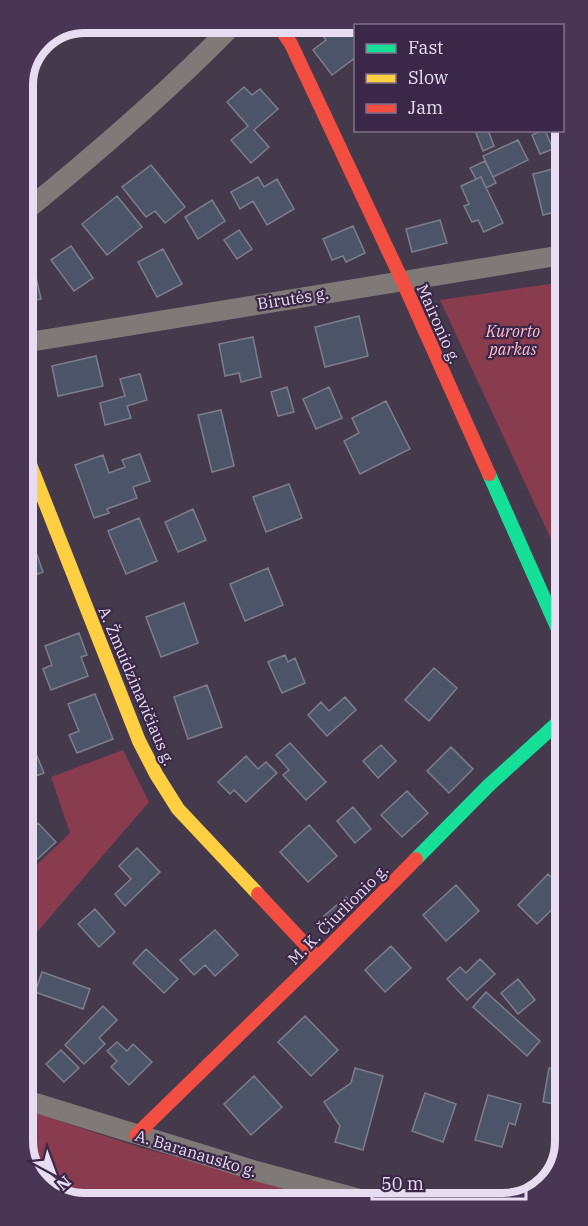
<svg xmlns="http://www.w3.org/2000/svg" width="588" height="1226" font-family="'IBM Plex Serif',serif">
<rect width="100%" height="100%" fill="#443a4b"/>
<path fill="#883c4e" d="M563,282L564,567L440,300Z
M123,750L149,802L25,946V876L70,833L51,777Z
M26,1110L142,1148L345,1201L81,1203L47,1191L26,1161Z"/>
<path fill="#4c5468" stroke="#7c7e8c" stroke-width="1.5" d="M331,23H337L342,29L350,23H357L360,26H356V57L332,75L313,50L326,40L320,32Z
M462,23H485L487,26H457Z
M244,87L252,95L260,89L278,109L254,130L269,147L251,163L231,140L248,126L227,102Z
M482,130H488L494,146L483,151L476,133Z
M542,130H545L553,149L540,154L532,135Z
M518,140L528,160L493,177L483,156Z
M485,161L496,183L486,188L481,177L476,179L470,168Z
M151,165L185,207L165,223L155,211L146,217L122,187Z
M561,167L563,210L543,215L533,174Z
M258,177L264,187L277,179L294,209L267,225L253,201L240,209L231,192Z
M481,177L503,223L484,232L478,220L472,222L464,206L469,204L461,186Z
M117,196L142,227L107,255L82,224Z
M212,200L225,221L198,239L185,217Z
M440,220L447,243L412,252L406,229Z
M353,226L365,253L346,262L343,256L332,260L323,239Z
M239,230L252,249L237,259L224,240Z
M71,246L93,278L74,291L51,260Z
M163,249L182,284L157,297L138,262Z
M35,273L41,299L23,303V276Z
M359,316L368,356L325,367L315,327Z
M253,337L261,377L241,382L239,373L225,376L219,344Z
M96,356L103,386L58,396L52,366Z
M140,374L147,400L127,406L131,418L105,425L100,403L125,396L120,379Z
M287,387L294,412L278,416L271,392Z
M329,387L342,418L316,429L303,399Z
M386,401L410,449L360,474L344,441L359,433L352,418Z
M221,410L234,466L212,472L198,415Z
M140,454L150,481L133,487L137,498L107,509L109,513L94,518L75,465L103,455L109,473L125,467L122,460Z
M289,484L302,518L266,532L253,497Z
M193,509L206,540L178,552L165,522Z
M139,518L157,561L126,574L108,531Z
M28,529L43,572L24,579V531Z
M268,568L283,605L245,621L230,584Z
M184,603L198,643L161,657L146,617Z
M79,633L87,655L81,657L88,676L51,690L43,669L52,665L45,646Z
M285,655L288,662L295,658L305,683L282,693L268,662Z
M434,668L457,688L429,721L405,700Z
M207,685L222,727L188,739L174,697Z
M95,694L113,739L77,753L69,735L79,731L68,704Z
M345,697L356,710L327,736L308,715L321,702L329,711Z
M29,737L44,773L25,780V738Z
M290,743L326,782L306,800L283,775L289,770L276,755Z
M381,745L396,761L378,778L363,761Z
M451,747L473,769L449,793L427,771Z
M246,756L258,769L266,762L277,773L246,802L234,790L230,794L218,782Z
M407,791L428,813L402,837L381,815Z
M353,807L371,829L355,843L337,821Z
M25,819L33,828L38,823L56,842L29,867L25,863Z
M309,825L337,856L308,882L280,852Z
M137,848L160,872L125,906L115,894L131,879L119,866Z
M548,874L565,890V897L537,924L518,905Z
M456,885L479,911L446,941L423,915Z
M346,897L354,907L333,925L324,916Z
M95,909L115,932L99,947L78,924Z
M215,930L238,955L215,976L205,965L194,975L180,960Z
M391,946L411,968L385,992L365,970Z
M146,949L178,979L164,993L133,963Z
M480,959L495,974L467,1000L447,979L460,967L466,973Z
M42,972L90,989L83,1009L35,992Z
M518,979L535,1000L518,1014L501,993Z
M486,992L540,1041L527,1056L473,1007Z
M25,1005L33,1007L26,1033Z
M103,1006L117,1020L99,1038L105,1044L84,1064L65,1045Z
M305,1016L338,1050L311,1076L278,1042Z
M117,1042L127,1051L133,1044L152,1062L129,1085L111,1067L117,1061L107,1051Z
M61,1050L79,1068L64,1082L46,1064Z
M355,1068L383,1076L363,1150L335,1142L340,1126L324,1102L351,1083Z
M549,1068L565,1070V1106L543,1102Z
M254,1076L282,1107L251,1135L224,1104Z
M425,1093L456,1104L443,1142L412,1131Z
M488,1095L521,1104L515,1125L509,1123L502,1147L475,1140Z"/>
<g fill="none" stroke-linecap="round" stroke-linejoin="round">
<path stroke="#7f7977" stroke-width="20" d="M23,213C97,153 169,91 235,23
M23,343L563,255
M26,1100L256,1171L367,1201"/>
<path stroke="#16e098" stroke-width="14" d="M489,474L564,643
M416,859L488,786L564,717"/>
<path stroke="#ffcf43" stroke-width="14" d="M24,449L139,741L156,774L178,809L258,894"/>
<path stroke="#f24e42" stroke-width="14" d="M277,23L291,44L402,280L489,474
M258,894L318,958
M136,1135L318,958L416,859"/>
</g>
<g text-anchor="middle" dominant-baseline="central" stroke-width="4.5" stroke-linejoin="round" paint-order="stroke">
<g font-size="16" fill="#e7dcf0" stroke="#3b2848">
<text transform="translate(293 298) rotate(-9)">Birutės g.</text>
<text transform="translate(439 324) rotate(66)">Maironio g.</text>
<text transform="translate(137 686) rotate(67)">A. Žmuidzinavičiaus g.</text>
<text transform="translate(338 914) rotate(-45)">M. K. Čiurlionio g.</text>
<text transform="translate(196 1153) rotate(17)">A. Baranausko g.</text>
</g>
<g font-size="16" font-style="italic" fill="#fdbec6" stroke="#3b2848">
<text x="513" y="331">Kurorto<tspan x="513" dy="18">parkas</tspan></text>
</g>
</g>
<path d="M0 0H588V1226H0ZM85 33H503A52 52 0 0 1 555 85V1141A52 52 0 0 1 503 1193H85A52 52 0 0 1 33 1141V85A52 52 0 0 1 85 33Z" fill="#493655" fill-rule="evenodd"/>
<path fill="none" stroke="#e7dcf0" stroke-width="8" d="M85 33H503A52 52 0 0 1 555 85V1141A52 52 0 0 1 503 1193H85A52 52 0 0 1 33 1141V85A52 52 0 0 1 85 33Z"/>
<rect x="354" y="24" width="210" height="108" fill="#3b2848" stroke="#80708b" stroke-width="1.5"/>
<rect x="366" y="44" width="30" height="9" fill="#16e098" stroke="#80708b" stroke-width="1.5"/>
<text x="408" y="54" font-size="18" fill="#e7dcf0">Fast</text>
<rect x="366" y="74" width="30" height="9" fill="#ffcf43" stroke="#80708b" stroke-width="1.5"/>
<text x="408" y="84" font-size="18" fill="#e7dcf0">Slow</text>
<rect x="366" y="104" width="30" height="9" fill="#f24e42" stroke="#80708b" stroke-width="1.5"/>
<text x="408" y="114" font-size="18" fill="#e7dcf0">Jam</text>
<g transform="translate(54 1172) rotate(139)" stroke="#3b2848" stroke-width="4.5" paint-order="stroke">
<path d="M0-4.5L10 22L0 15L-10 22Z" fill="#e7dcf0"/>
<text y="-9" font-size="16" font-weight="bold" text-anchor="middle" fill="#e7dcf0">N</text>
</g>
<path d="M372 1190v9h154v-9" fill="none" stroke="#e7dcf0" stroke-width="3"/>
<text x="381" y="1190" font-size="18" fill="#e7dcf0" stroke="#3b2848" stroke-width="4.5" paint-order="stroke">50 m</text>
</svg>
